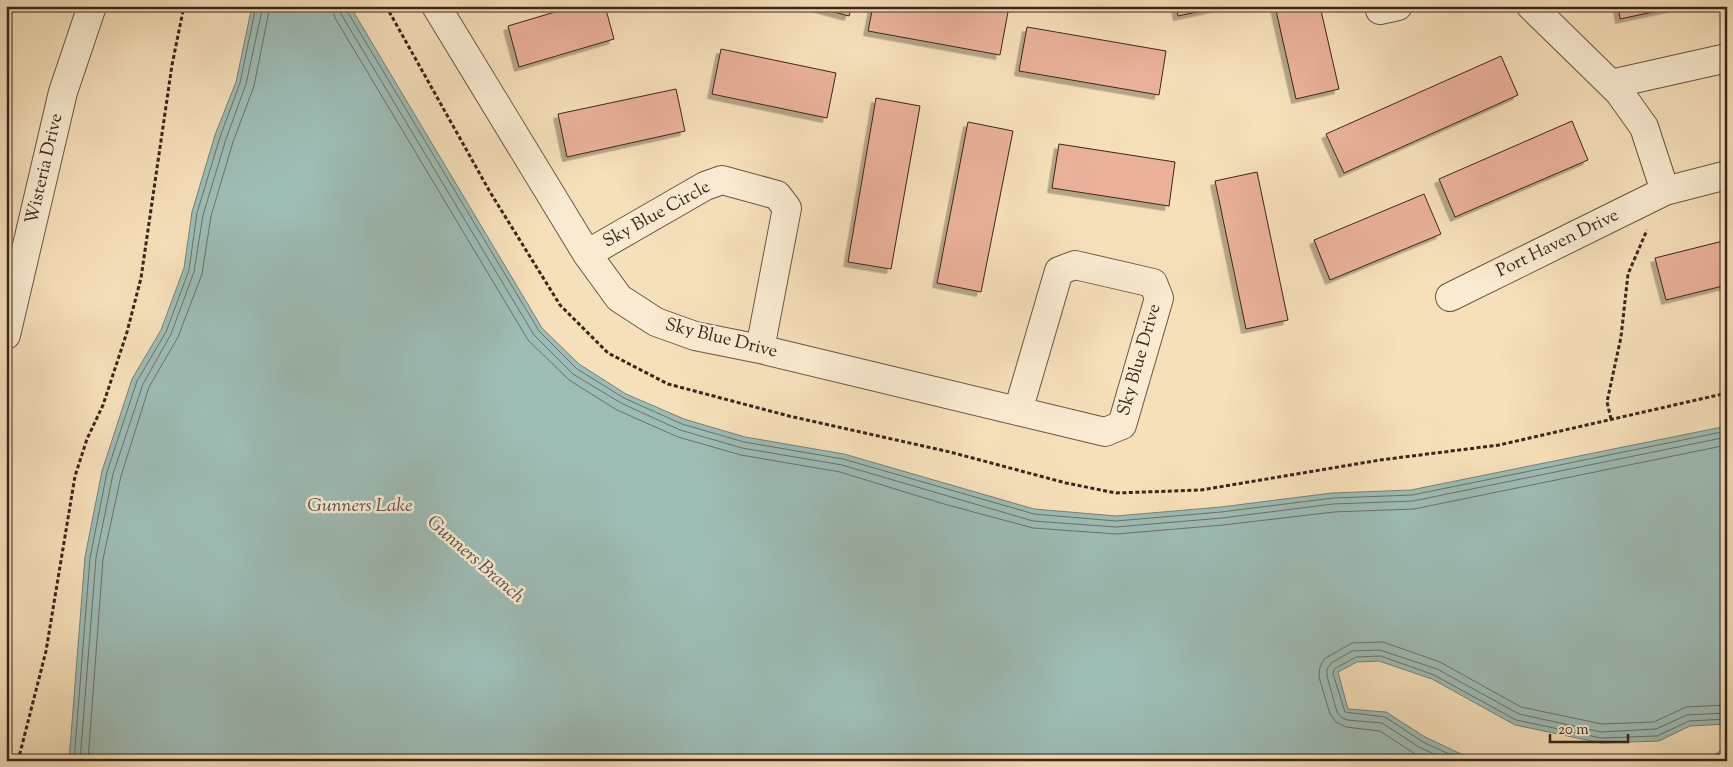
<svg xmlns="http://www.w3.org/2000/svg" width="1733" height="767" font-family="'Sorts Mill Goudy',serif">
<defs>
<filter id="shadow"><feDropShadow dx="-4.5" dy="4.5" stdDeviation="0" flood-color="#0004"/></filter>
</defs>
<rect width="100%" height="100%" fill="#f6e0ba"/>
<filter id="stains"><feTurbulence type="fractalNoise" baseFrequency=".004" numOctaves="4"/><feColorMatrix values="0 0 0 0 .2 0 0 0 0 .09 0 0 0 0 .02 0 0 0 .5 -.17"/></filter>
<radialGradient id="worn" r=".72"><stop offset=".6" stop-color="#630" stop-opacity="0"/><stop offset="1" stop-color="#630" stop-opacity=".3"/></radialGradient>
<path fill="#9dbcb5" stroke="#768077" d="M252,6H350L542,328L579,364L626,394L684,419L745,437L844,454L1034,509L1116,516L1221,507L1332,493L1411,490L1727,426V724L1690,726L1659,741L1601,743L1515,725L1432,679L1379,661L1357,662L1338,672L1348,709L1386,712L1425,737L1476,761H69L85,557L102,471L132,379L161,330L184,268L192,212L215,135L236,82Z
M1727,745V761H1704L1710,759Z"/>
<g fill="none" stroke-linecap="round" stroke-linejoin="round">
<path stroke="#6c7068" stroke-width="1" d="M332,6L335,18L528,340L569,380L617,410L678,437L741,455L840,472L944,504L1033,528L1117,534L1223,525L1334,512L1414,509L1727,445
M340,6L341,14L534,335L573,374L621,403L680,430L742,448L842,465L1033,521L1116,527L1222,518L1333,504L1413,501L1727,437
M346,6L347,11L539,331L577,369L624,398L682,424L744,442L843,459L1034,514L1116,521L1221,512L1333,498L1412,495L1727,431
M74,761L90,558L107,472L137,381L166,332L189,270L197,213L220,137L240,83L256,6
M80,761L96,558L113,474L143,384L171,334L194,272L203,215L226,139L246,84L263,6
M88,761L103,559L121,476L149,387L178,337L202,274L211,216L233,142L254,86L270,6
M1431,761L1415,754L1380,731L1346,727L1336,722L1330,714L1319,677L1320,667L1324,659L1352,643L1383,642L1440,662L1521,707L1602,724L1654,722L1686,707L1727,705
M1449,761L1419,747L1382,723L1347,720L1342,718L1337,712L1327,676V669L1331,663L1352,651L1380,650L1437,669L1519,714L1601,732L1656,729L1687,715L1727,713
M1464,761L1423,742L1385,717L1345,712L1333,674L1334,669L1356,657L1381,656L1434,675L1516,720L1601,738L1657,736L1689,721L1727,719"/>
</g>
<path fill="#ebb19b" stroke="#3b251b" filter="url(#shadow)" d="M575,6H605L614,39L519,67L508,26Z
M812,6H852L849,16Z
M873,6H979L1008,12L1000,55L868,31Z
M1176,6H1220V7L1178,16Z
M1275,6H1320L1339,89L1296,99Z
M1618,6H1681L1620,19Z
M1027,27L1166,51L1159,95L1019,71Z
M721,49L836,73L827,118L712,94Z
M1501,56L1518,95L1344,173L1326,134Z
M676,89L685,131L567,157L558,114Z
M876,98L920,106L891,269L848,262Z
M1572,121L1588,160L1455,217L1439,179Z
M968,122L1013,131L981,292L937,283Z
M1059,144L1175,162L1169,206L1052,188Z
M1257,172L1288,320L1246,329L1215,181Z
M1424,194L1441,234L1330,280L1314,240Z
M1727,240V285L1666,300L1655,258Z"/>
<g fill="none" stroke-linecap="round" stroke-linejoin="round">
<defs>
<path id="minor" d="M436,6L587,254L619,298L656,322L695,336L760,349L1105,432L1122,425L1159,298L1153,283L1075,265L1059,271L1018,411
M1379,6L1380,10L1398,6
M1611,84L1727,58
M1665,191L1727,175
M587,254L705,186L722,180L777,195L787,208L760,349
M1450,297L1665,191L1644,127L1619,92L1531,6
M6,335L63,92L92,6"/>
</defs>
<use href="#minor" stroke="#6a5443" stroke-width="30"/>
<path stroke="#3b251b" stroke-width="3" stroke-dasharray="4 2.5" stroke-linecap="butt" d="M386,6L490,192L560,305L608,353L668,384L789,416L950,452L1066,483L1116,493L1201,490L1380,460L1499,445L1727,393
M1611,419L1607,402L1621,337L1628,274L1647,230
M18,761L46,651L75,476L87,439L103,405L127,332L141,278L172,65L184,6"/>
<use href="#minor" stroke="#f9ebd2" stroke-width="28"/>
</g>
<g text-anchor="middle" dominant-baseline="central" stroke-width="5" stroke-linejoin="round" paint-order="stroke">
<g font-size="18" fill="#3b251b" stroke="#f9ebd2">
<text transform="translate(45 169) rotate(-77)">Wisteria Drive</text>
<text transform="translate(657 215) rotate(-29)">Sky Blue Circle</text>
<text transform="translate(1558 244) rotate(-26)">Port Haven Drive</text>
<text transform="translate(721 339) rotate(14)">Sky Blue Drive</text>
<text transform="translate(1140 360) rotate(-74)">Sky Blue Drive</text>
</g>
<g font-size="19" font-style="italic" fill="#585249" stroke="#f9ebd2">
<text x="360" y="506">Gunners Lake</text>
<text transform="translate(475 560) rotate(41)">Gunners Branch</text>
</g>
</g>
<rect width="1733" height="767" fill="none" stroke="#f6e0ba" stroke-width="25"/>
<rect x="8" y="8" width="1718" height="752" fill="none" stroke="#3b251b" stroke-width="2.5"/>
<rect x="12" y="12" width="1708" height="742" fill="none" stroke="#3b251b"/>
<path d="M1550 734v8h78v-8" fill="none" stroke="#3b251b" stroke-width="2.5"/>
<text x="1558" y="734" font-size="15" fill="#3b251b" stroke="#f9ebd2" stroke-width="4" paint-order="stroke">20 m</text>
<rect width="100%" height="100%" filter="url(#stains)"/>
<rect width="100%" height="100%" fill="url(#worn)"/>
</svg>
